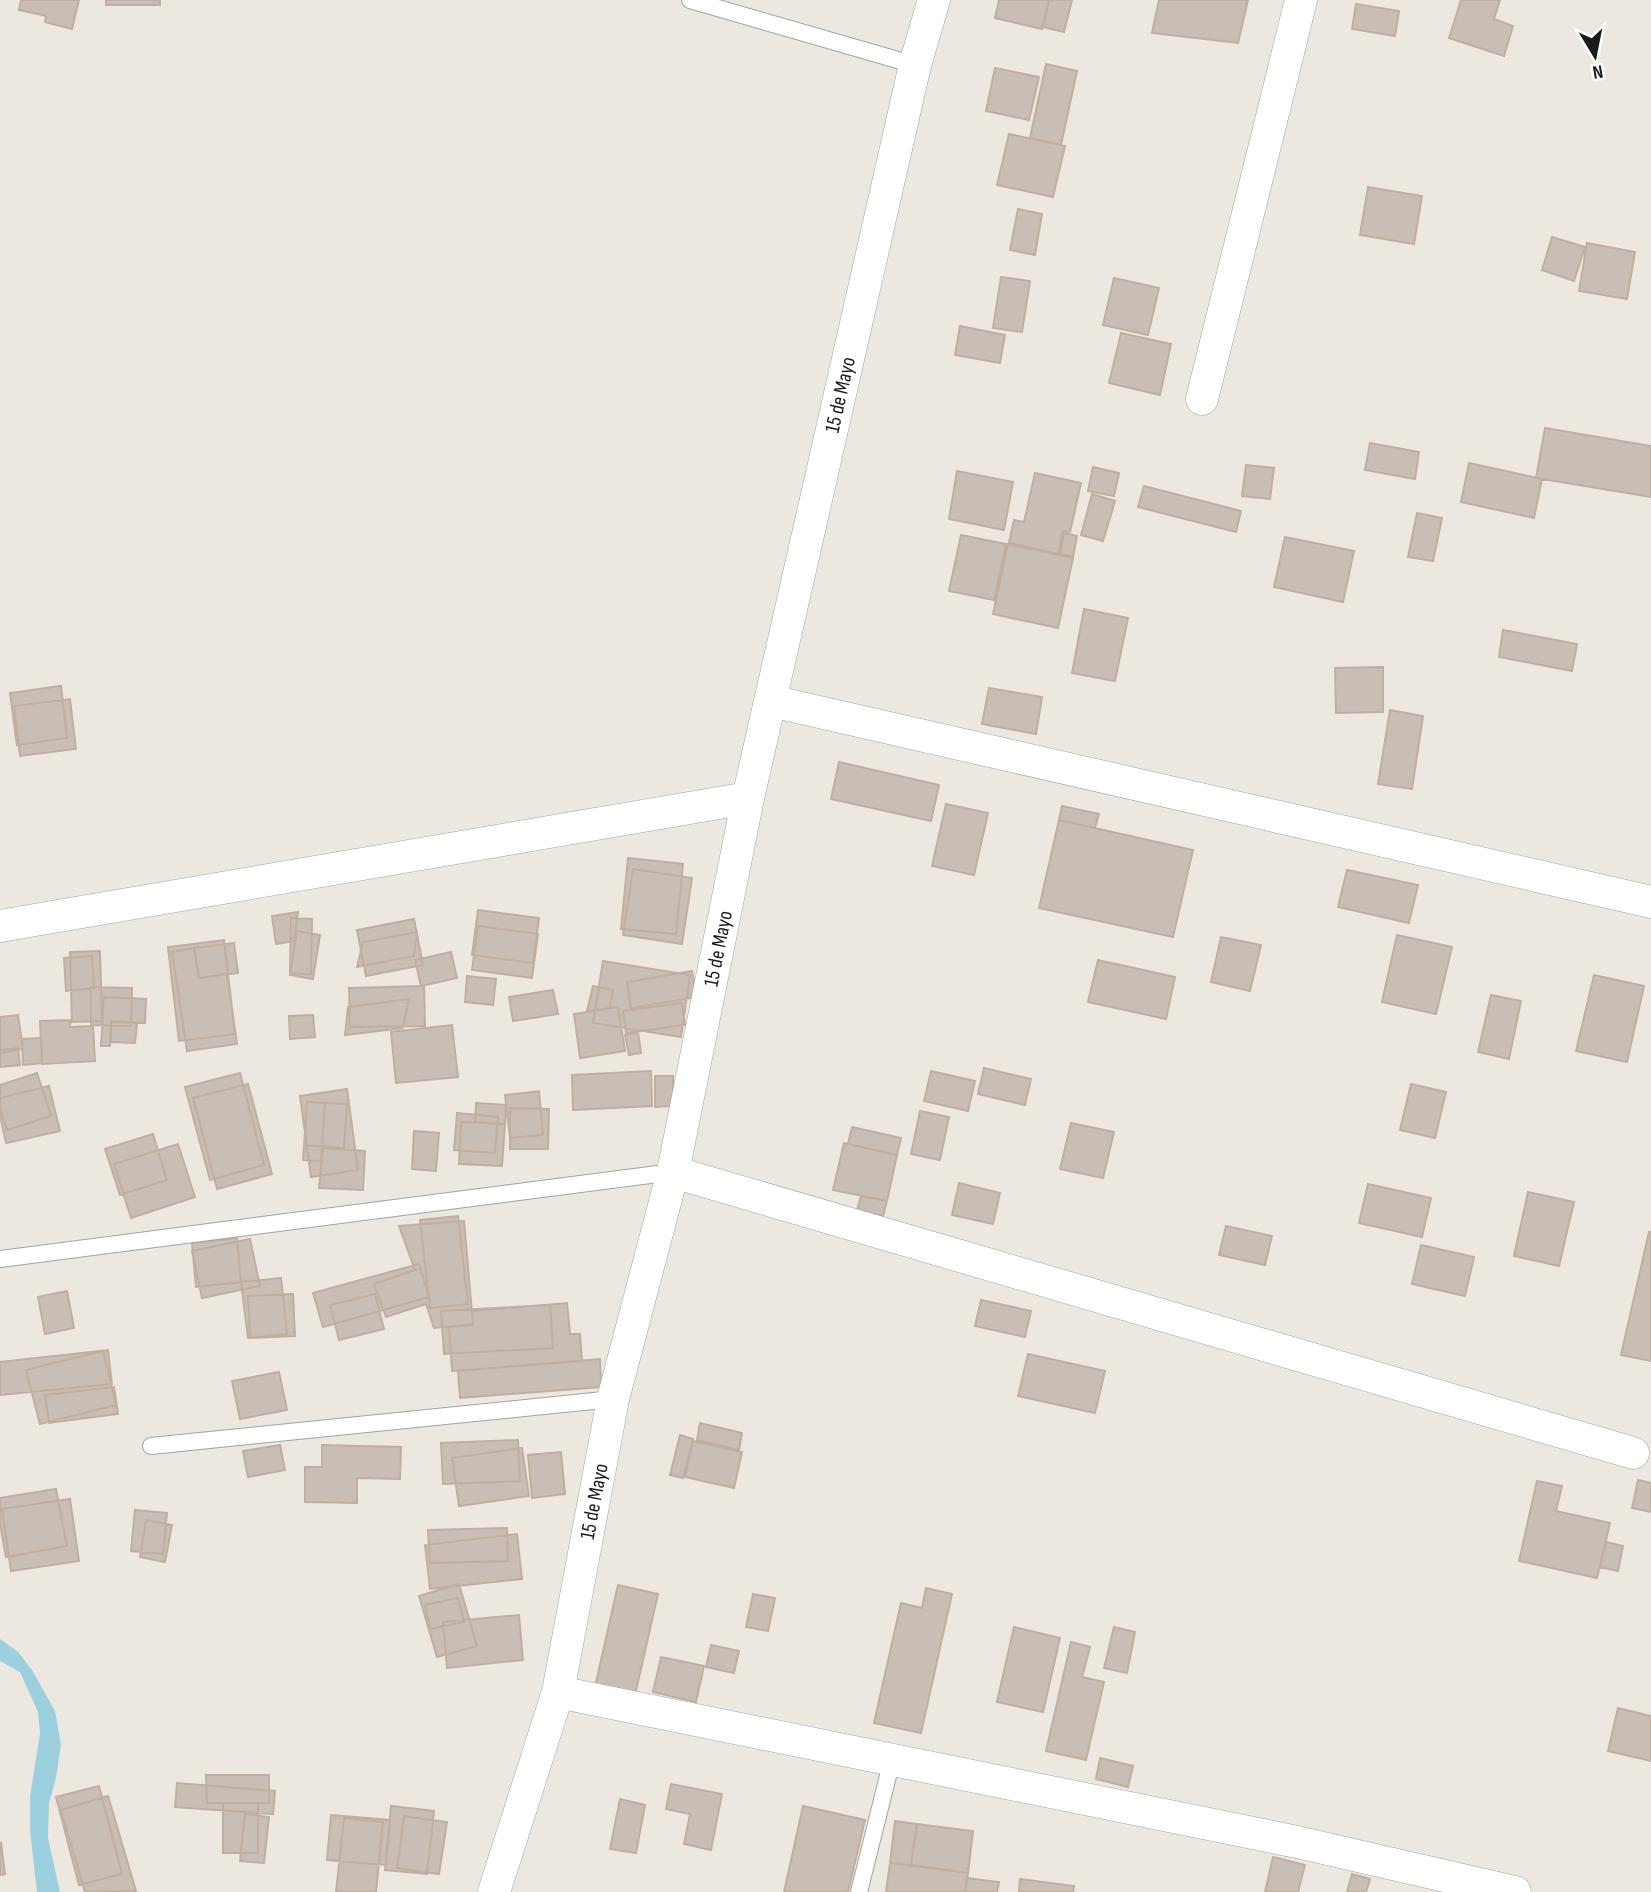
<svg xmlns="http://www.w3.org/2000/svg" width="1651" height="1892" font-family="'Sofia Sans Condensed',sans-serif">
<rect width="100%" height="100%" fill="#ede8df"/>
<path fill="#9cd0df" d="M0,1639L18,1652L32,1670L55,1711L61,1745L56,1778L49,1803L48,1838L60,1892H37L30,1830V1796L40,1734L38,1712L20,1672L0,1661Z"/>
<path fill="#c9beb5" stroke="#c0aea1" stroke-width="2" d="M21,0H79L72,29L45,22L46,16L19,10Z
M106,0H160V5H106Z
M999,0H1049L1042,29L995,18Z
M1049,0H1072L1064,32L1043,27Z
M1159,0H1248L1238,43L1152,33Z
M1461,0H1500L1494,19L1513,26L1504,56L1449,38Z
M1356,4L1399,11L1395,36L1352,29Z
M1046,64L1077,71L1061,145L1030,138Z
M995,68L1039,77L1029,120L986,111Z
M1009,134L1065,146L1053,197L997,185Z
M1368,187L1422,196L1414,244L1360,235Z
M1018,209L1042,214L1035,255L1010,250Z
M1552,237L1585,247L1574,281L1542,270Z
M1587,243L1635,252L1627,299L1579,291Z
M1001,277L1030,281L1022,332L993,328Z
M1114,278L1159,288L1148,335L1103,325Z
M960,326L1005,335L1000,363L955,355Z
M1121,333L1171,344L1160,395L1109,383Z
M1545,428L1651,446V497L1536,478Z
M1370,443L1419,452L1415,479L1365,470Z
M1469,463L1542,479L1534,518L1461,502Z
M1246,465L1274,468L1270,499L1242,496Z
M1093,467L1119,473L1114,496L1088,491Z
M957,471L1013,482L1004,530L949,519Z
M1035,473L1081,483L1070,532L1063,531L1058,554L1009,543L1014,520L1024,522Z
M1144,486L1241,511L1236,532L1138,507Z
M1092,494L1115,501L1103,541L1081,535Z
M1417,513L1442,518L1433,561L1408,557Z
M1064,533L1077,536L1073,557L1060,554Z
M961,535L1006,544L994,600L949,591Z
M1285,537L1354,551L1343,602L1274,587Z
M1008,544L1073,558L1058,628L993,614Z
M1084,609L1128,618L1115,681L1072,673Z
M1503,630L1577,644L1572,671L1499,657Z
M1383,667V712L1336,713L1335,668Z
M61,686L67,738L17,745L10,693Z
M989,688L1042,697L1036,734L982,724Z
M70,699L76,749L20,756L14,706Z
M1390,710L1423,716L1412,789L1378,784Z
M839,762L939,785L931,821L831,799Z
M946,804L988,813L974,875L932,866Z
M1062,806L1099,814L1095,828L1059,820Z
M1059,820L1193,850L1173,937L1039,908Z
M628,858L683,864L676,934L621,929Z
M633,869L692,878L682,944L623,935Z
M1347,870L1418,885L1409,923L1338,907Z
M478,910L539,918L533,963L472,955Z
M298,912L294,941L276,944L272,916Z
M291,918L312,919L311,974L290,973Z
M414,919L423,965L366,976L357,930Z
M478,926L538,934L532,978L472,970Z
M297,931L320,935L313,979L290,975Z
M417,932L414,956L357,967L363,942Z
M1397,935L1452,947L1436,1014L1382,1002Z
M1221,937L1261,945L1250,991L1211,982Z
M224,940L235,1034L179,1041L168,947Z
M234,943L238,973L199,978L194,948Z
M194,948L199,978L227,974L237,1044L187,1051L172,952Z
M100,951L102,1021L72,1022L70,952Z
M451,952L457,978L421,986L415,960Z
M92,956L94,988L66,991L64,958Z
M1098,960L1175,977L1166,1019L1088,1002Z
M603,961L690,975L681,1037L593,1023Z
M692,971L697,997L631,1008L627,982Z
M1594,975L1644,986L1627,1062L1576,1051Z
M467,976L496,979L493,1005L465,1002Z
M424,986L425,1026L350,1027L349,988Z
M593,986L613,990L610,1008L587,1011Z
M91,987L132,988L131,1026L91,1025Z
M553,990L558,1014L513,1021L509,997Z
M1491,995L1521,1001L1509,1059L1478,1052Z
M104,997L146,999L145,1023L111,1021L110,1046H101Z
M409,999L403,1028L345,1035L348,1007Z
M682,1003L685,1025L626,1033L623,1011Z
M618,1007L625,1051L580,1058L574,1014Z
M18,1015L23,1049L0,1053V1017Z
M313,1015L315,1037L290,1039L289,1016Z
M70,1020V1027L93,1026L95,1061L42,1064L40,1021Z
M111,1022L137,1023L135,1043L111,1042Z
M452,1025L458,1077L396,1083L391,1032Z
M638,1032L641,1053L629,1055L625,1035Z
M41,1038L42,1063L23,1065L22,1039Z
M18,1048L20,1065L0,1067V1050Z
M984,1068L1031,1079L1025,1105L978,1094Z
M651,1071L652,1106L573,1110L572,1075Z
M931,1071L975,1081L968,1111L924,1101Z
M37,1073L51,1116L7,1130L0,1108V1085Z
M240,1073L264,1165L210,1180L185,1087Z
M655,1076H673V1106L655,1107Z
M248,1084L272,1174L217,1189L193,1098Z
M1411,1084L1446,1092L1435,1138L1400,1130Z
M49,1086L60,1131L6,1143L0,1116V1098Z
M347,1089L358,1170L311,1177L300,1096Z
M539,1091L543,1135L510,1138L505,1095Z
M307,1102L347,1104L344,1148L304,1145Z
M307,1102L325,1103L321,1161L303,1160Z
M476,1103L506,1105L505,1124L475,1122Z
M510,1108L549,1109L548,1149H510Z
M920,1111L949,1117L940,1160L911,1154Z
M457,1113L498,1117L495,1153L454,1150Z
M461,1122L505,1124L502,1166L459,1164Z
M1071,1123L1114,1132L1103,1178L1060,1169Z
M852,1127L901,1138L897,1155L848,1144Z
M414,1131L439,1133L436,1171L412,1169Z
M153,1134L167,1180L120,1195L105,1149Z
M844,1143L897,1155L887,1201L833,1190Z
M178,1144L195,1197L131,1218L114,1164Z
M323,1148L365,1151L363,1190L319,1188Z
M959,1183L1000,1193L993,1224L952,1215Z
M1368,1184L1431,1198L1422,1237L1359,1223Z
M1528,1192L1574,1202L1559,1266L1514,1256Z
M861,1196L887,1201L883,1216L857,1210Z
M458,1216L468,1304L430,1308L420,1220Z
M464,1221L473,1324L434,1328L426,1304L386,1317L374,1284L415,1270L399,1226Z
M1226,1226L1272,1236L1265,1265L1219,1255Z
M1649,1232H1651V1361L1621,1355Z
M237,1238L241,1282L196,1287L192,1243Z
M250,1239L260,1286L202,1298L192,1251Z
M1421,1245L1474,1257L1465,1296L1412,1284Z
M419,1264L429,1297L323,1327L313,1293Z
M281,1278L287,1334L248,1338L241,1282Z
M67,1291L74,1328L45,1334L38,1297Z
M293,1294L295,1336L250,1338L248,1296Z
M375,1294L384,1329L339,1340L330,1305Z
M981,1300L1031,1311L1025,1337L975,1326Z
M567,1303L570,1334H580L582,1361L452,1371L449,1327L473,1325L472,1311Z
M550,1305L553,1348L444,1354L441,1311Z
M108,1350L112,1384L0,1395V1362Z
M103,1351L116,1405L40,1424L26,1370Z
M1028,1354L1105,1371L1095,1413L1018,1396Z
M600,1359L601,1387L460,1398L458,1371Z
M279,1372L287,1410L240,1419L232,1381Z
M114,1387L118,1414L49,1423L45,1395Z
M700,1423L742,1433L739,1450L697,1440Z
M680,1435L693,1439L683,1478L670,1475Z
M518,1440L520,1481L443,1484L441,1443Z
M693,1441L742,1452L734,1488L685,1477Z
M280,1445L285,1470L248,1477L243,1451Z
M322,1445L401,1447L400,1479L357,1478V1503L305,1502V1467H322Z
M522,1448L529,1496L459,1506L452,1458Z
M561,1452L565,1494L532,1498L528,1455Z
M1638,1480L1651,1483V1512L1632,1508Z
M1537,1481L1562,1486L1556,1511L1610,1523L1597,1578L1519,1561Z
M56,1489L67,1546L6,1557L0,1524V1498Z
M70,1499L79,1561L11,1571L2,1509Z
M135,1510L167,1513L163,1554L131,1551Z
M146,1520L172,1525L165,1562L140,1557Z
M507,1528L508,1561L430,1563L428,1530Z
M517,1534L522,1579L430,1589L425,1545Z
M1606,1542L1623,1546L1618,1571L1600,1567Z
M459,1584L477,1646L437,1657L419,1596Z
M618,1585L658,1594L635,1695L595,1687Z
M926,1588L952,1594L921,1733L874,1723L901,1603L922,1608Z
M753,1594L775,1598L768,1631L746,1627Z
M458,1598L464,1622L430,1629L425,1605Z
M519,1615L523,1660L447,1668L443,1622Z
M1014,1627L1060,1638L1043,1712L997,1702Z
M1114,1627L1135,1632L1127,1673L1104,1668Z
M1071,1642L1090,1647L1082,1677L1104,1682L1086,1760L1046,1751Z
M711,1645L739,1651L734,1673L706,1667Z
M661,1657L704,1666L696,1702L653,1692Z
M1618,1708L1651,1716V1761L1608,1751Z
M1100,1758L1133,1766L1128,1787L1096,1779Z
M206,1775H269V1803H207Z
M177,1783L275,1791L273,1814L175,1807Z
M671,1784L722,1794L711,1850L684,1844L690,1814L666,1809Z
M99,1786L122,1874L79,1885L56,1797Z
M108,1796L136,1891L85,1892L61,1810Z
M620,1799L645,1805L636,1853L610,1849Z
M223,1803H258V1853H223Z
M391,1806L434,1811L427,1874L385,1870Z
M803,1806L865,1820L848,1892H784Z
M245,1814L269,1817L264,1863L240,1861Z
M331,1815L390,1820L386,1865L327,1860Z
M404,1816L447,1822L439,1874L397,1868Z
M344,1818L383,1822L376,1892H336Z
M895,1821L917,1824L911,1865L890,1863Z
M917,1824L973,1831L968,1873L911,1865Z
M1,1843L5,1874L0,1875V1844Z
M1273,1857L1305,1865L1298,1892H1265Z
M890,1863L968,1873L965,1892H886Z
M1352,1874L1370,1879L1366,1892H1347Z
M967,1878L999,1882L997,1892H965Z
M1020,1879L1074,1886L1073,1892H1019Z"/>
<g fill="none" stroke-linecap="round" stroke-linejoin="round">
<defs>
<path id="service" d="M690,0L915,65
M0,1259L673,1172
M151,1446L613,1399
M859,1892L892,1760"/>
<g id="minor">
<path d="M1202,399L1301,0"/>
<path d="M771,701L1651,902"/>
<path d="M0,926L748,798"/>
<path d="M673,1172L1633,1453"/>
<path d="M558,1692L1297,1842L1515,1892"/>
<path id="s1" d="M494,1892L558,1692L613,1399L673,1172L748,798L915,65L934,0"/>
</g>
</defs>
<use href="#service" stroke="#a2a2a2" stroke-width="18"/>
<use href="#minor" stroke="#a2a2a2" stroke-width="33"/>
<use href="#service" stroke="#fff" stroke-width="16"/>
<use href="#minor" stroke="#fff" stroke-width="32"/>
</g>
<g text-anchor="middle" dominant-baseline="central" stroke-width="5" stroke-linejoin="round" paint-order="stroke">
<g font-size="21" fill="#1b1b1b" stroke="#fff">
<text stroke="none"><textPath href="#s1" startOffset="1538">15 de Mayo</textPath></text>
<text stroke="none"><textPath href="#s1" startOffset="971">15 de Mayo</textPath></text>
<text stroke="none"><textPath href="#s1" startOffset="404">15 de Mayo</textPath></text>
</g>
</g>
<g transform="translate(1595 56) rotate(170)" stroke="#ffffff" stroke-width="5" paint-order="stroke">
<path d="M0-5L12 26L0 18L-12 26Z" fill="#1b1b1b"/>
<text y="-10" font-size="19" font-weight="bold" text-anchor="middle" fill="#1b1b1b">N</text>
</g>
</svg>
